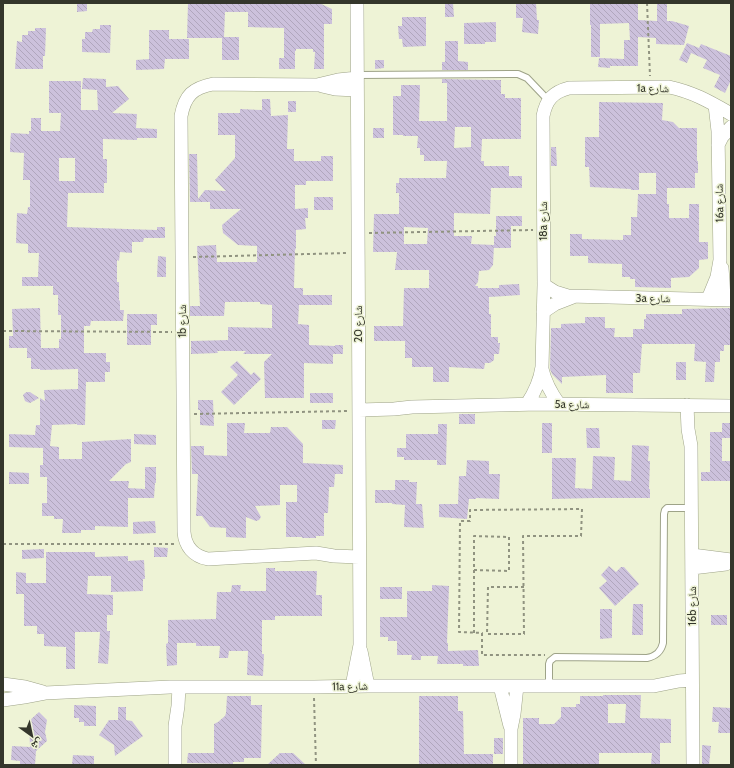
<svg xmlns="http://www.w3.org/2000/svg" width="734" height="768" font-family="Cabin,'Noto Naskh Arabic',sans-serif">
<defs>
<pattern id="building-back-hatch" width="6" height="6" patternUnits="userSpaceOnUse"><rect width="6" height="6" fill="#ccc1dc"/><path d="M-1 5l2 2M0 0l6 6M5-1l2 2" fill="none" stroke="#b0a6bd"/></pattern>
</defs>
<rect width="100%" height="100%" fill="#eef3d6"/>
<path fill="url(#building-back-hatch)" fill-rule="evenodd" d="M77,3H87V11L77,12Z
M188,3H319L332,9V24H324V69H314L315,52H313V49H296V51H295V69H279V58H284V28L248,27V12H225L224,37H239V60H222V38H187Z
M445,3H453L454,17H445Z
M516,3H536L537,20H539L538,34L522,32L523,18H516Z
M590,3H638V20L657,21V3H667V21H672L689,26L684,45L656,44V38L638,37V66H610V68L598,67L599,58L624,59V40H630L629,23L600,24V57H591V25H590Z
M402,17H426V46L403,47L402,39H399L398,26H402Z
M496,22V42H485V44H464V23Z
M100,25H111L110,53L82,52V39H85V32H92L93,29H100Z
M35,28H46L45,56H43V69H15L17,41L22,42V35H28V31H35Z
M149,30H169V39H189V59H165L164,69L136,70V60L149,59Z
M445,41H458V61L468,62V70H442V62H445Z
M687,43L699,48L701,44L731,56V80L725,93L714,87L720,75L703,68L707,60L691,53L687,63L679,60Z
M375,60H384V68L375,69Z
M83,78L106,79V87L118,86L129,99L112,113L137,114L136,128L157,129V138H137V140L103,139V159H107V183H104V193H68L67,227L157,230V227H165V238H144L143,242H132V253L120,252L119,261L117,260V282H119V300L120,301V310H124L123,321H91L90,326H84V353H106V362H110V372H105V382H86L85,425H77V424L52,425L50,446L59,447V459H82V442L131,439V462L126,464L109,481H129L128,488L145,489V467H156V483H155L154,498H128V527L95,526V530H81V533H62L63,519H54V516H42V503H47V477H40V465H43V448L9,447V434L35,435L36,425H40V398L45,401L44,390L78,389V369L40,370V369H31V358H27V348H9V336H13L12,309L40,308L41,348H59V339H61V315H58V295H53V286H22V277H38L39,253H28V244L16,243L17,213L27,214L28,207H30V180H23L24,153L10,152V146L11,133L29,134V131H31V118H41V131H60L61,113H49V81H81V110H98L97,90L82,89ZM59,158H75V181H59Z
M442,79L501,80V94H505V98H521V139H482L481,161H484V166H509V176H522V188H491L490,214L454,213V236H472L471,244L494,245L493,265L489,270L479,271L478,282L475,286H478V288H499V285L519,284L520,295L489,297V314H491V337H498V343H500L499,354H494V360L490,363H485L484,369L449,367V382H433V367H412V358H405V341H374V326H403L404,288H429V270H395L397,252H373L374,214H399V193H396V183H399V178H446L447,161H424V155H420V148H417L418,136H403V135H393V96H401V85H420L419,121H447V83H442ZM455,127H471V147L454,148ZM404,227L428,228L427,244H404Z
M262,99H270L271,116L288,115L287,149H294V161H321V156H333V181H306V185H295V209L308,208V218H305L306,229L296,230V250L295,248L294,288H303V295H332V305H299L298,324L309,325V345L335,346V345H343V354H333V364L304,363V398H265L264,362L272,354H243L246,351H217L218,353L191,354V341L228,340V327L272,328V305L260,304V302H225L224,316H190V306H200L197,246L216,245L217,262H257V246L238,245L223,233L222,225L241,209H210V202H190L189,154H197L198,199L205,190L226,191L215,180L235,158V135H218V113H240V109L262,110Z
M288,101H296V112H288Z
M599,102L663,103L662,120L673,122L679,128H697V161H698V173H695V188H667V204H669V218H689V204H699V242H708V259L699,260V268L689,277L671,278V288L635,287V279H630V277H622V264L588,263V256H570V234H582V239L623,240V235H631V217H637L638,194H656V173H639V190H631V189L590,187L589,167H585V137H599Z
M373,128H384V138H373Z
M551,147H556L557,166H551Z
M314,197H333V210H314Z
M496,216H522V226H511V248H494V236H496Z
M158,256L166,257V277H157Z
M731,308V345H724V351H720V362H715L714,382H705L706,362L694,361L695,344H642L640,373H633V393H606V375L562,377V384L552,374L550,369L551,328H561V324L585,323V317H605V328H615L614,337H633V329H644V319H646V314H682V309Z
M127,314H157V325H151V345H127Z
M237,361L251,375L254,372L261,379L234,405L221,392L238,375L230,367Z
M676,362H686V380H676Z
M27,392H30L39,398L30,403L27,402L25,401L23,395L25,393Z
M310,393H333V403H310Z
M198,400H213L214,426L200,425V410H198Z
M459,414H475V424H459Z
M322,420H336L335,429H322Z
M227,423H245L244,433H270L271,427H287L303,444V463L343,465V474H335L334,487H329L328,513H324V536H316V538H302V537H286V502H297V485H280V505L255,506L261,517L259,520L256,521L246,517V538L226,537V528L210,527L202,516H196L198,474H192L191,446H204V455L227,456Z
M542,423H552V453H542Z
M722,423H731V438H722V461H731V481H701V472H710V432H722Z
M438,424H447L446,465H437V460H404V457H397V448H406V434H438Z
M586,428H599L600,448H587Z
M134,434L156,435V445L134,444Z
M632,445L649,446L648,461H650L649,489H650V498H594L552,499V458H576L575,488L592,489L593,456L615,457L614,480L631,481Z
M467,460L489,461V474H500L499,499L476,498V499H469L467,519L439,517V504H458L459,476H466Z
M9,472L29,473V484H9Z
M395,480H409V482H417L416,504H422L424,528L404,527L405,505L392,504V503H375V490H395Z
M155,521L156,533L133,534V522Z
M154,547L168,548L167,557H154Z
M44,549V558L22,559V550Z
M46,552H95V557L128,556V561L144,560L145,579H143V591L111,592V576H88L87,594L113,595V615H107V631H110L108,664L98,663L100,632H75V669H66V647L44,646V634H37V626H24V594H16V572L26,573V583H46Z
M609,566L616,572L621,567H624L639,584L615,606L599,588L607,581L601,575Z
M266,568H275V571H317L316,595H322V616H275V620H262V654H264L263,676L247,675L248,651H229L228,658H219L220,646H196V643H177V665L167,666L166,644L168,643V620L216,619L217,592H231L232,585H241L240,591H266Z
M432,585L449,586L447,643H448V651L478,650L479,666H463V664H437L438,656H421V660H411L412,655H397V641H388V637H380V617H407V591H432Z
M380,587H402V599H380Z
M633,604H643V635H632Z
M600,609H612V638L600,639Z
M711,615H727V625H711Z
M603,695H641L640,718L671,719V743H660V765H651L652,753H599V765H523V718H539V724H554L561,717V707H576V704H580V696H603ZM608,704H626L625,723H608Z
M227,696H251V705H262L261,758H244V762H233V764L187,763L188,753H214V724L218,722L225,716L226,713Z
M419,696H458V711H463L464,754H493V765H419Z
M74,705L96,706V726H84V722H79V718H74Z
M118,707H126V720L132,721L143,736L115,756L114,745L99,735L109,720H118Z
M713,707L731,708V733H718L719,722H712Z
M39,712L47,720L45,732L47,741L36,751L35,765L20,764V761L11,760L12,746L30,747L29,721Z
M494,738H503V754H494Z
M702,745L711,746L709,765H702Z
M280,753H293L306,765H267Z
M73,755L94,756V765H72Z"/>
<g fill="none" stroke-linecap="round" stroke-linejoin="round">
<defs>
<path id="service" d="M357,75L518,74L527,78L548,100
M549,686V664L550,661L555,657L647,658C656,656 661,652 663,643L664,514L665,510L667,508H692"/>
<path id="minor" d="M357,78L338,80L317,85L213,84C193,88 185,95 181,116L184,532C185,546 193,556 208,559L316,553L334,556L359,557
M322,86L335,89L357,90
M718,145L722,137L731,127
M722,268L723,280L724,300
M544,285L555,292L568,296L731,300
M708,299L717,277L720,260L718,131L715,105
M543,312L555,304L573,297
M542,369C545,382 551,393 559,404
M527,404C535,392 540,381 542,367L544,285L543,116C546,100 553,92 569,88L669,87C693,92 710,102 731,114
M687,405L688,429L691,446L693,765
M359,410L394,409L412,407L539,404L731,406
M692,555L731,560
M692,568L726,564
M361,651L368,686
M3,684L25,687L43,692
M352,686L360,645L357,3
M500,686L510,726
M3,700L24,697L45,693L170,687H314L368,686H654L679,681L692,680
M175,765V726L178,706L179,687
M511,765V729L514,714L517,686"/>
</defs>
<use href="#service" stroke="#9ea388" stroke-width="8"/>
<use href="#minor" stroke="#9ea388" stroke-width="14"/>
<path stroke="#909380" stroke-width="2" stroke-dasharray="3 3" stroke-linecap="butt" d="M647,3L650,76
M369,233L533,230
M193,257L347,253
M3,331L172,332
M194,414L348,411
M3,544H176
M474,570L509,571V537L474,536V633
M524,587H488L487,634H524L523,536H581L582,509L470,510V521H460L459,632L482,633V655H545
M314,698L316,765"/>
<use href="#service" stroke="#fff" stroke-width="6"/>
<use href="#minor" stroke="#fff" stroke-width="13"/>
</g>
<g text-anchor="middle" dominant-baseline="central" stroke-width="3" stroke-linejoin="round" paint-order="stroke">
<g font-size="11" fill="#34362b" stroke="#eef3d6">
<text transform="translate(653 88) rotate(1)">1a شارع</text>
<text transform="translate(719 203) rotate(-91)">16a شارع</text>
<text transform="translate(543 221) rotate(-90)">18a شارع</text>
<text transform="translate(653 298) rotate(1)">3a شارع</text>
<text transform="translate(182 321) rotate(-90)">1b شارع</text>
<text transform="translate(358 324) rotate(-90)">شارع 20</text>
<text transform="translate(572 404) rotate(1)">5a شارع</text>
<text transform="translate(692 606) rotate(-90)">16b شارع</text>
<text transform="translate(350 686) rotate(-1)">11a شارع</text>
</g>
</g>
<rect width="734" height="768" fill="none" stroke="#34362b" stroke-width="8"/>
<g transform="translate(32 736) rotate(147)" stroke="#eef3d6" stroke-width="3" paint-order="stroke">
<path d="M0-3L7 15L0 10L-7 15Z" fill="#34362b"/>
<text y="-6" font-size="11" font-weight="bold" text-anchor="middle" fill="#34362b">ش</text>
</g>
</svg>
